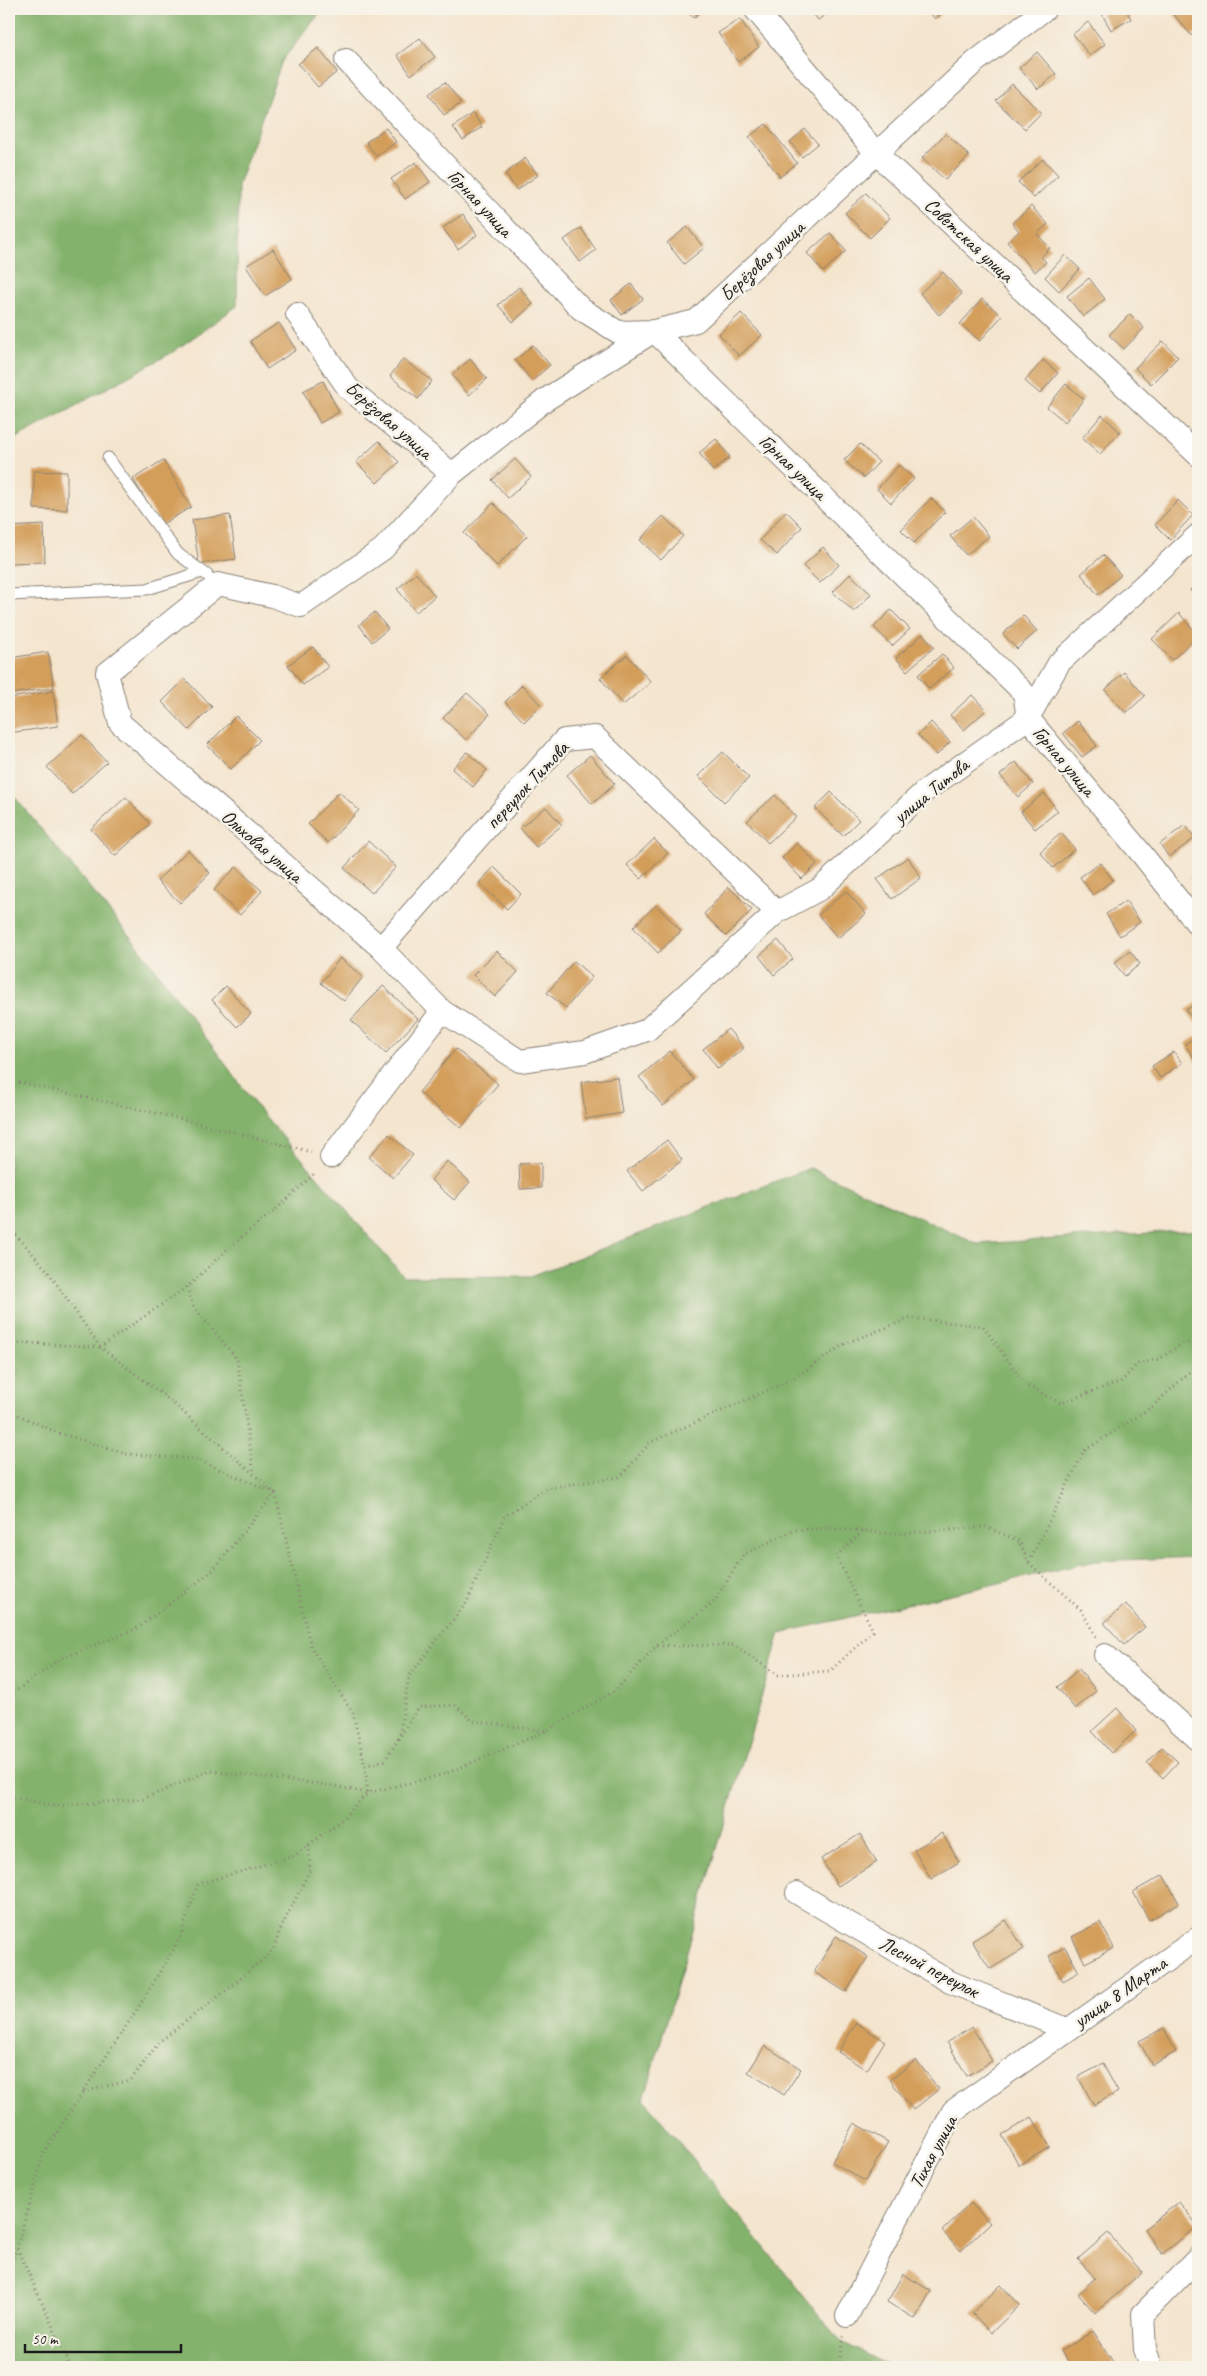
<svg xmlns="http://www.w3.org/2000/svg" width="1207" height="2376" font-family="Caveat,sans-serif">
<rect width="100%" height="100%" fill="#f7f3e8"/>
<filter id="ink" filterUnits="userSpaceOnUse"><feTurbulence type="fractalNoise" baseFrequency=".02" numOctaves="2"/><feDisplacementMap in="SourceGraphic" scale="10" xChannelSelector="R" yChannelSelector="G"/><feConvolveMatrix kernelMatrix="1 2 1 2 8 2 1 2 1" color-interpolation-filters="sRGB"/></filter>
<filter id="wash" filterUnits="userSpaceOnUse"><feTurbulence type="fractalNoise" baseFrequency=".0096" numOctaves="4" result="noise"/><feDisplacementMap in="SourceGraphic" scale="20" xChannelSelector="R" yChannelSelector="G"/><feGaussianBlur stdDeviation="1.12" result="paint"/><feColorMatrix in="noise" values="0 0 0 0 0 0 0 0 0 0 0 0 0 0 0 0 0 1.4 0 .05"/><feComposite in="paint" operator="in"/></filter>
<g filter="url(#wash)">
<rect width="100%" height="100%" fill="#f4e5cf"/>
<path fill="#83b26c" stroke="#506744" d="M9,9H323L282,61L238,185L237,306L173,352L9,442Z
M9,790L142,951L257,1107L404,1277L531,1276L810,1168L977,1244L1198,1230V1557L1096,1561L780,1633L644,2099L840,2341L891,2367H9Z"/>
<g id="blocks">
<path fill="#d39e5a" d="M686,9H705L693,18Z
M809,9H833L818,20Z
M927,9H947L935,19Z
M1099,9H1126L1131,19L1111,30Z
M1198,9V31L1192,36L1170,10Z
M740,19L759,47L738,62L718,33Z
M1088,22L1105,44L1090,56L1073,34Z
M420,38L435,57L411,75L397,55Z
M318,48L337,72L318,87L298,64Z
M1037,52L1056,74L1038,89L1019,68Z
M445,82L461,103L444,115L429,94Z
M1012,84L1041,113L1025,129L996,101Z
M473,113L482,127L463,140L453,127Z
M766,124L797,163L780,177L749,137Z
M386,128L396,142L376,156L366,142Z
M805,129L818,144L802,157L790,142Z
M946,133L969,156L945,180L922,158Z
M525,158L538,175L517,190L505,174Z
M1043,159L1058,175L1034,198L1018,182Z
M416,162L430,182L405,199L391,179Z
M866,193L890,218L870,238L845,213Z
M1031,206L1048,224L1037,234L1050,248L1041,257L1046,262L1035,272L1007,242L1019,231L1012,223Z
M463,214L477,235L458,249L443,228Z
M687,227L704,248L684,264L667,243Z
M581,228L596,250L580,262L564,240Z
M830,233L846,251L823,272L807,253Z
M273,249L292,279L265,296L246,266Z
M1065,255L1080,269L1059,291L1045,277Z
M943,272L962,294L939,315L920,293Z
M1089,278L1105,299L1083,317L1067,296Z
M631,284L643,299L622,315L611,300Z
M519,287L533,304L513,322L498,305Z
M982,299L1002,316L980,341L960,324Z
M741,313L762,335L739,356L719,334Z
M1130,314L1144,328L1124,349L1109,335Z
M279,323L296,350L267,369L250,341Z
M1163,341L1178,357L1151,384L1135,368Z
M533,345L550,365L532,381L515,360Z
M403,359L432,381L418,399L390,376Z
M470,359L487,379L469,395L452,375Z
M1043,360L1058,373L1040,394L1025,381Z
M323,381L339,412L320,423L303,391Z
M1066,384L1084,399L1065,422L1047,407Z
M1102,415L1120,432L1100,454L1082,438Z
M716,439L730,457L713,471L699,453Z
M379,441L399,462L377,483L356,462Z
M860,444L879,462L864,478L844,460Z
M515,459L531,477L508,498L492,480Z
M163,460L191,507L161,525L133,479Z
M899,465L914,479L891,503L877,489Z
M34,471L67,472V510L34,509Z
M931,498L945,512L914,543L901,530Z
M1178,500L1193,515L1170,540L1155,525Z
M493,503L527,536L497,566L464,533Z
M786,511L802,527L777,555L760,540Z
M230,515L236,559L199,564L192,520Z
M663,516L683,536L661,560L640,540Z
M973,517L989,536L966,555L950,536Z
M44,525L45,562L9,563V527Z
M823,547L839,565L820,583L803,566Z
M1103,555L1121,575L1098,595L1081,574Z
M416,573L435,596L416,612L397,589Z
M850,574L871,594L854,612L833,592Z
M1198,582V600L1190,590Z
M891,610L910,629L892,646L874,627Z
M375,612L388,629L372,642L359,625Z
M1179,613L1198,635L1172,660L1152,639Z
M1023,615L1037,631L1017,649L1003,634Z
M923,634L934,647L907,671L896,658Z
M313,647L328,667L303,685L288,665Z
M48,652L54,688L9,694V658Z
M942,654L954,668L929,689L918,675Z
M627,655L651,682L623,705L600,678Z
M1124,672L1145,696L1126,713L1105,690Z
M185,679L212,707L189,730L162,702Z
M522,685L541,705L524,722L505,702Z
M53,691L58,726L9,733V698Z
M467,693L490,714L466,740L443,718Z
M972,695L986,710L964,730L950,715Z
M236,716L260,740L231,769L207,745Z
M1078,721L1097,746L1082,757L1063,733Z
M931,722L950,742L937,755L918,735Z
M82,735L107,762L72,794L47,767Z
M467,752L487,770L473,787L452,769Z
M723,752L749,778L724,802L698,776Z
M590,755L615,784L592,804L567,775Z
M1016,762L1033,784L1018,797L1000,775Z
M339,792L359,810L328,843L308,824Z
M831,792L859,820L843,836L815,808Z
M1044,793L1058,811L1035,829L1021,812Z
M775,795L796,817L768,843L747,821Z
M126,797L150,824L115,856L91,829Z
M546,807L562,825L536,847L520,828Z
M1185,825L1195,838L1169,857L1160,844Z
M1061,833L1075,849L1053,868L1040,852Z
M654,839L668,853L641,879L627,865Z
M368,841L396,867L372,893L344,868Z
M797,843L817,864L802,879L782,858Z
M188,850L210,873L180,903L157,881Z
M908,857L921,878L892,899L877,879Z
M1100,863L1113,880L1093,895L1080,877Z
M236,867L262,891L240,915L214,890Z
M494,867L521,894L507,909L479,883Z
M1198,870V883L1192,877Z
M729,887L752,910L726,936L704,914Z
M846,891L866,914L838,938L818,915Z
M1126,901L1140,922L1120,936L1106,914Z
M656,905L681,931L658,953L633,927Z
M778,940L793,959L774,975L759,956Z
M497,951L518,972L495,997L473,975Z
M1130,951L1140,964L1125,976L1114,963Z
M340,958L363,977L344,1001L321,983Z
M574,961L592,977L566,1008L547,993Z
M226,986L251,1014L237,1027L212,1000Z
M383,986L418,1019L386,1053L351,1020Z
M1198,1002V1027L1186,1010Z
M728,1029L744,1048L718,1069L703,1049Z
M1198,1035V1065L1185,1044Z
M456,1049L498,1084L461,1128L419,1092Z
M670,1051L694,1080L663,1106L639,1077Z
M1174,1052L1182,1063L1160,1078L1152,1066Z
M617,1077L622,1113L586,1119L581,1082Z
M389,1134L413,1155L393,1178L369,1157Z
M667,1140L682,1160L643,1191L627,1171Z
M447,1161L470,1182L454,1200L431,1180Z
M541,1163V1188L520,1189L519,1164Z
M1126,1604L1145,1627L1124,1645L1104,1623Z
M1079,1669L1096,1691L1075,1709L1057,1687Z
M1117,1708L1136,1731L1111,1753L1092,1731Z
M1162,1747L1178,1762L1163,1778L1147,1763Z
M942,1833L959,1862L931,1879L914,1850Z
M860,1834L877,1862L838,1886L821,1859Z
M1163,1875L1179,1903L1149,1920L1133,1892Z
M1006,1920L1024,1949L990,1969L972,1941Z
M1100,1922L1114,1948L1085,1963L1072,1937Z
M836,1936L868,1957L846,1992L814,1972Z
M1065,1947L1079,1972L1063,1981L1049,1956Z
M856,2023L885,2041L867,2070L838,2052Z
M972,2027L992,2061L967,2076L947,2042Z
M1164,2028L1176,2052L1152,2065L1139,2041Z
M765,2046L801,2069L784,2095L748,2072Z
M916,2060L939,2089L913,2110L890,2080Z
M1103,2064L1118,2092L1094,2105L1078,2077Z
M1032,2117L1050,2147L1019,2165L1002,2135Z
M854,2123L888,2142L865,2181L832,2162Z
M1179,2202L1198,2226L1162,2254L1144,2229Z
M971,2203L990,2223L961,2251L942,2231Z
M1108,2233L1142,2272L1095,2313L1078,2294L1095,2278L1078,2259Z
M903,2274L931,2291L915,2319L887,2302Z
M1001,2285L1020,2305L991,2333L972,2313Z
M1093,2331L1113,2362L1105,2367H1071L1061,2351Z"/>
</g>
</g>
<g filter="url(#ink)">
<use href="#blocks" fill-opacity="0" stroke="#888076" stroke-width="1"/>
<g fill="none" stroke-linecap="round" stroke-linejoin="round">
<defs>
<path id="service" d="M108,458L178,554L207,575
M9,595L147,589L202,572"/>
<path id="minor" d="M755,9L877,154L1198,455
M1045,9L975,62L696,321L654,331L545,400L452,474L383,549L301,606L272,596L218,584L107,673L120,723L381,948L442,1011L520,1061L585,1052L647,1030L777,912L820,889L925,791L1028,718L1059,663L1198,535
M346,60L581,309L618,332L654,331L1024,693L1028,718L1141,853L1198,925
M297,314L348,388L452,474
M381,948L564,740L595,737L777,912
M331,1157L442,1011
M1105,1655L1198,1739
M797,1893L950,1982L1066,2029
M847,2316L953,2111L1198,1938
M1151,2367L1145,2349L1143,2314L1198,2258"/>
</defs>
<use href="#service" stroke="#888076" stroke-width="13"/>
<use href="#minor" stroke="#888076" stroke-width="24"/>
<path stroke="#888076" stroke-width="3" stroke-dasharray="1 4" stroke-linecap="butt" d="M9,1080L186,1120L311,1152
M9,1227L47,1270L100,1347L187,1287L233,1244L280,1206L316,1172
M187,1287L193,1306L237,1359L254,1474
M9,1345L24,1343L100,1347L166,1397L275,1493L311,1647L353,1713L365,1766L368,1793L339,1822L294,1856L198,1884L179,1940L141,2003L44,2152L17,2248L71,2367
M9,1411L56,1432L126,1454L195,1459L275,1493L213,1570L138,1628L60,1659L9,1696
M1029,1562L1084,1451L1153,1406L1198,1364
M657,1646L733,1645L778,1675L830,1671L873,1631L836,1556L863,1531
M399,1739L409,1676L467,1602L504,1517L546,1488L620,1477L651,1442L791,1380L846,1343L911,1318L983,1326L1026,1385L1061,1403L1122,1381L1137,1364L1159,1359L1183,1343H1198
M365,1766L385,1760L419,1707L455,1705L473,1721L546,1731L616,1690L656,1646L714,1602L743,1555L794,1530L831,1528L893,1534L986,1527L1019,1541L1029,1563L1081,1610L1096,1637
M9,1796L53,1806L143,1799L209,1771L328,1785L368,1793L445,1774L546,1731
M83,2092L131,2080L160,2041L232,1986L273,1950L280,1930L310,1870L309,1845
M9,2267L17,2249
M839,2367L844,2336"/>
<use href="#service" stroke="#fff" stroke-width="11"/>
<use href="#minor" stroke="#fff" stroke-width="22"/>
</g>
</g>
<g text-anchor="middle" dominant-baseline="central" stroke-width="5" stroke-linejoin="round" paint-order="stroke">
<g font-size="20" fill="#1c1c1c" stroke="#f7f3e8">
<text transform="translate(480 203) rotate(47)">Горная улица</text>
<text transform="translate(969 240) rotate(43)">Советская улица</text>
<text transform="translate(762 261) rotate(-43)">Берёзовая улица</text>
<text transform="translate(389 420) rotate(41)">Берёзовая улица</text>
<text transform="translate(793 467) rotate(44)">Горная улица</text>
<text transform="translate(1064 761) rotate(50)">Горная улица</text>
<text transform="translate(527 785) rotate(-47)">переулок Титова</text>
<text transform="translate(931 791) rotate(-39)">улица Титова</text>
<text transform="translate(262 846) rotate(41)">Ольховая улица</text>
<text transform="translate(929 1967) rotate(28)">Лесной переулок</text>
<text transform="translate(1120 1992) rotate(-35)">улица 8 Марта</text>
<text transform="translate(933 2152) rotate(-62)">Тихая улица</text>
</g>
</g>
<rect width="1207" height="2376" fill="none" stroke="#f7f3e8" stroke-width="30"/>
<path d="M25 2344v8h156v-8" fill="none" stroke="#1c1c1c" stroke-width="2.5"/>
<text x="32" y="2344" font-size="15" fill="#1c1c1c" stroke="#f7f3e8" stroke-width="4" paint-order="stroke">50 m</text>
</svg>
